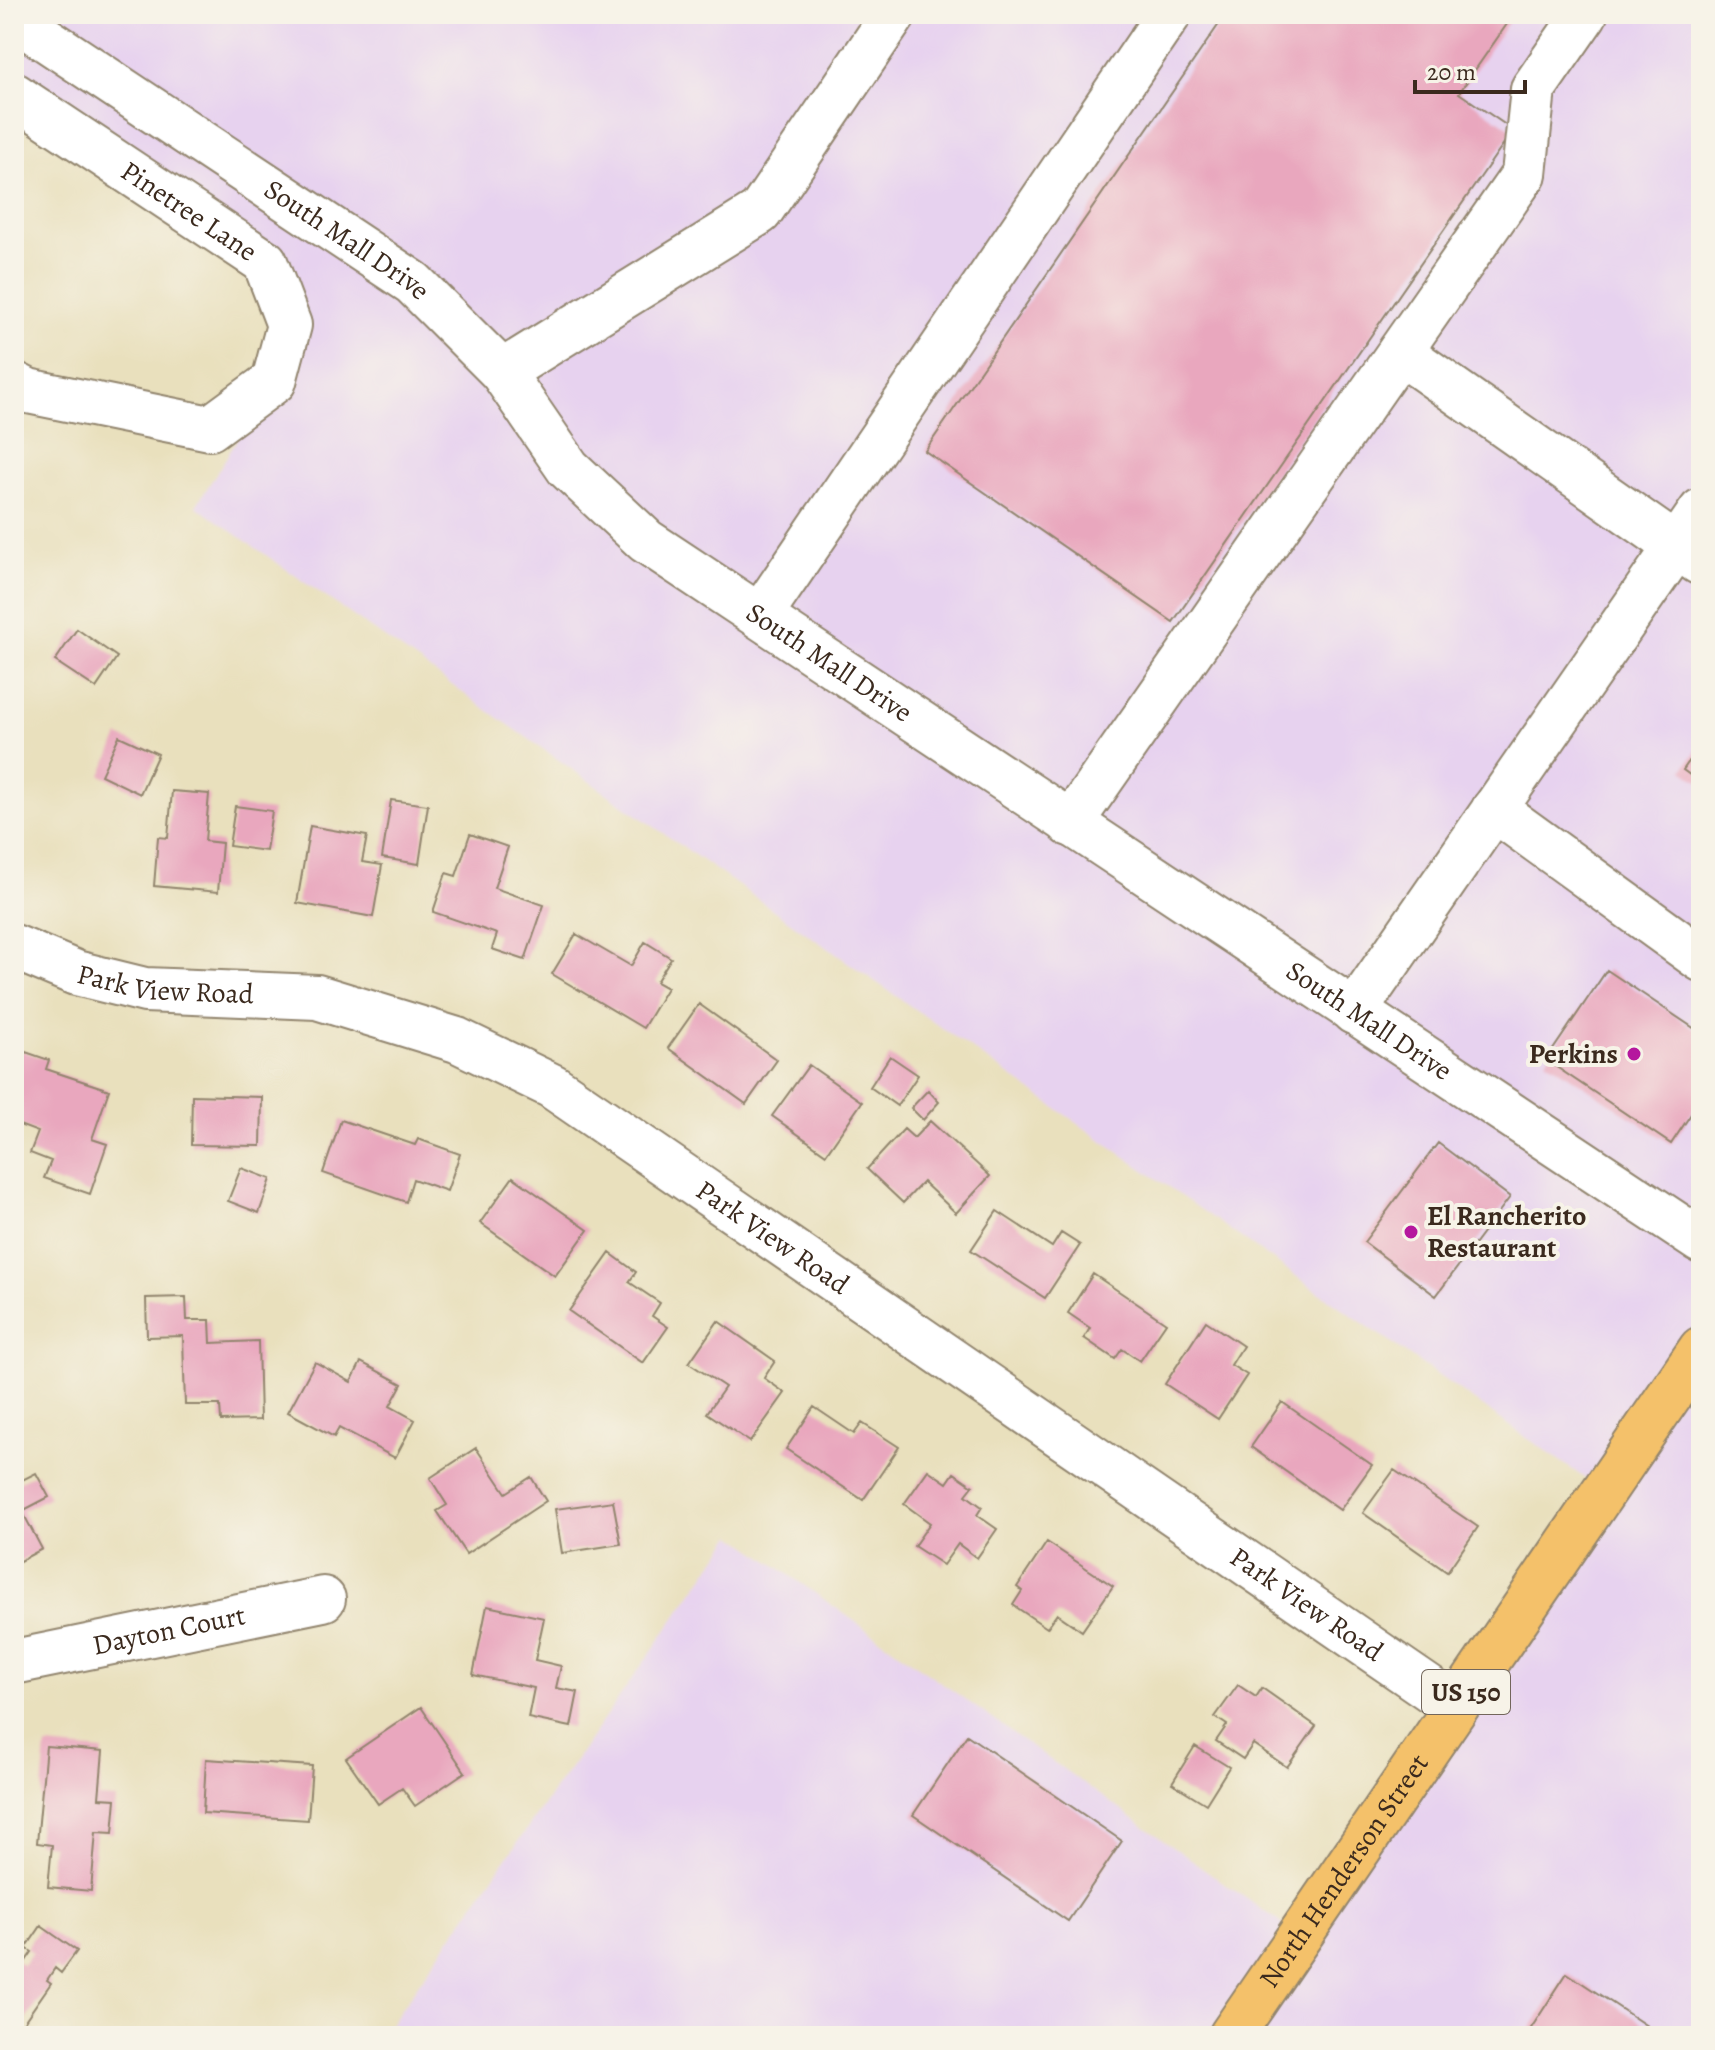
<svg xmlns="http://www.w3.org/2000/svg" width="1715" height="2050" font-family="Alegreya,serif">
<rect width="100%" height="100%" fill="#f7f3e8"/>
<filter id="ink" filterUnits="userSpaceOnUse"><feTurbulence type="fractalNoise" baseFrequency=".0125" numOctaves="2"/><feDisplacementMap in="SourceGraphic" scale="16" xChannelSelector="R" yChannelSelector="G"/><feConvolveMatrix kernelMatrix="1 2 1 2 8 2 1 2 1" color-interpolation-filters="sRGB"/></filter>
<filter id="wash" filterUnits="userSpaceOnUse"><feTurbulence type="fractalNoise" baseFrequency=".006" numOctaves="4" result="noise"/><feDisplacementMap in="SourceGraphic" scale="32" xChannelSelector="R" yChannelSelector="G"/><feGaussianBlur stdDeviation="1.8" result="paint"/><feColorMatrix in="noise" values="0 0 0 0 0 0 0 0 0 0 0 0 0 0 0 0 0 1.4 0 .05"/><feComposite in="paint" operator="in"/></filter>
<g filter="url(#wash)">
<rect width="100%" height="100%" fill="#e9e0bd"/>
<path fill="#e7d2ef" d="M14,14H1701V2036H382L733,1535L1299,1936L1603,1491L196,506L274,381L265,262L14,95Z"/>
<g id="blocks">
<path fill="#e9a7be" d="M1226,14H1514L1459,93L1513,130L1173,622L925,451Z
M77,629L117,657L96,688L55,661Z
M119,736L158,754L140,794L101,775Z
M1701,744V783L1683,770Z
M172,791L209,794L205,841L222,843L218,892L154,886L158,837L168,838Z
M391,800L428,805L419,864L382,858Z
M235,806L272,811L266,851L229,846Z
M310,826L367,836L362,862L382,865L373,917L297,903Z
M470,834L508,847L494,888L544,905L525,960L492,949L497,934L433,912L446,873L456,876Z
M576,934L631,966L645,942L671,958L656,982L667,988L643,1028L552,974Z
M1607,970L1701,1033V1099L1671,1144L1546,1060Z
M699,1004L777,1060L746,1104L668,1048Z
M14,1048L49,1060L46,1069L109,1090L92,1139L107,1144L90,1194L44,1178L51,1161L30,1153L38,1132L14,1123Z
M890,1056L918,1075L897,1106L870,1087Z
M809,1065L862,1102L826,1154L772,1116Z
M928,1090L939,1102L923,1120L911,1108Z
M192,1095L262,1097L261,1146L191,1145Z
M341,1120L415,1145L418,1139L460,1154L447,1191L413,1179L406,1202L323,1173Z
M930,1121L990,1176L956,1213L923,1182L903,1203L867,1169L904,1129L914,1138Z
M1438,1143L1510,1197L1436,1296L1364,1242Z
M241,1168L271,1179L259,1213L228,1201Z
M513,1177L588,1230L555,1276L480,1223Z
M997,1211L1052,1247L1061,1233L1080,1245L1045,1298L971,1250Z
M610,1253L636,1272L629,1282L660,1303L652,1316L668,1327L643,1363L569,1311Z
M1093,1274L1166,1323L1140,1361L1122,1349L1115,1359L1084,1338L1090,1328L1068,1313Z
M186,1297L187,1320H210L211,1343L258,1341L260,1420L221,1421L220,1405H185L183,1336L147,1337L146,1298Z
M718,1321L775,1361L764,1378L785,1393L750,1442L707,1413L725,1387L689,1363Z
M1206,1321L1243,1346L1231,1365L1247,1375L1218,1419L1165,1384Z
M315,1362L351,1382L361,1362L402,1384L390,1406L415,1420L395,1458L339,1428L334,1437L288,1412Z
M1282,1402L1372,1465L1340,1510L1251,1447Z
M814,1407L854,1434L862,1423L899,1447L863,1500L786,1449Z
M476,1448L506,1493L531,1477L546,1501L466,1554L437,1511L447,1505L430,1478Z
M928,1470L947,1483L954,1473L973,1486L966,1495L982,1507L977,1515L997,1529L977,1558L958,1544L943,1565L914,1546L930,1523L904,1504Z
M1394,1470L1478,1527L1447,1572L1363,1513Z
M36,1473L49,1497L22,1511L42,1549L14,1564V1484Z
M613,1501L621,1544L562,1553L555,1509Z
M1047,1542L1113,1586L1082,1631L1057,1614L1047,1628L1013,1605L1022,1591L1017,1587Z
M487,1606L544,1618L535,1660L561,1666L556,1688L578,1692L571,1727L528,1718L534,1688L473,1675Z
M1238,1685L1256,1697L1262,1688L1316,1726L1287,1767L1253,1744L1243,1759L1216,1741L1227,1725L1215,1717Z
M421,1707L465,1772L415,1806L402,1788L378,1804L346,1758Z
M967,1735L1122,1841L1068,1921L913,1815Z
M46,1746L103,1751L99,1798L116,1799L113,1833L96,1832L91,1891L48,1887L52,1845L37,1843Z
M1195,1746L1229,1767L1206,1804L1172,1783Z
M206,1759L312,1766L308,1820L203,1813Z
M41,1926L77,1951L61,1973L55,1968L47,1980L51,1983L14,2036V1958L23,1965L32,1952L26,1948Z
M1567,1973L1662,2036H1526Z"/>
</g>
</g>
<g filter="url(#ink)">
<use href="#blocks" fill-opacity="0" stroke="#92856e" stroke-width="2"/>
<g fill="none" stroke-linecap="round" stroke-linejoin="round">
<defs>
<g id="minor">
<path id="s1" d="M14,18L413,283L502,372L568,468L646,541L1701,1241"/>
<path id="s2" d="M14,95L265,262L289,325L274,381L210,428L28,391L14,384"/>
<path d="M1400,352L1699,562"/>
<path d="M502,372L760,212L894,14"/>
<path d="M760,616L1169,14"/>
<path d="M1494,809L1701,959"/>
<path d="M1070,824L1524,174L1533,89L1585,14"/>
<path id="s3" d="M14,947L76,973L145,990L317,997L457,1040L552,1086L1456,1707"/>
<path d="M1354,1012L1701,511"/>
<path id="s4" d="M14,1662L323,1599"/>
</g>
<g id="major">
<path id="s5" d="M1231,2036L1701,1349"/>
</g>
</defs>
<use href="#minor" stroke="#92856e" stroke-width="48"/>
<use href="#major" stroke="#92856e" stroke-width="48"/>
<use href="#minor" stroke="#fff" stroke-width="44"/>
<use href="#major" stroke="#f4c16a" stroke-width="44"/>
</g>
</g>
<g fill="#b5179e" stroke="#f7f3e8" stroke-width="3">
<circle cx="1634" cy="1054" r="8"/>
<circle cx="1411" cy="1232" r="8"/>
</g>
<g text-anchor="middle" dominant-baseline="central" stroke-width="8" stroke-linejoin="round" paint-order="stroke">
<rect fill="#f7f3e8" stroke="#73665b" stroke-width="2" x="1422" y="1670" width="88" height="44" rx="6"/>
<g font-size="26" font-weight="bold" fill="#3b2a1e">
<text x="1466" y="1692">US 150</text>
</g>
<g font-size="28" fill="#3b2a1e" stroke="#f7f3e8">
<text stroke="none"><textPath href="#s2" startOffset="210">Pinetree Lane</textPath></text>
<text stroke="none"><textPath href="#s1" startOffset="400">South Mall Drive</textPath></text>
<text stroke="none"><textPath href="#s1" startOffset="1048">South Mall Drive</textPath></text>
<text stroke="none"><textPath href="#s3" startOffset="158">Park View Road</textPath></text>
<text stroke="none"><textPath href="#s1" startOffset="1696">South Mall Drive</textPath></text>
<text stroke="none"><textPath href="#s3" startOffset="830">Park View Road</textPath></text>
<text stroke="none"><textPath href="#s3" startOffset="1478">Park View Road</textPath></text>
<text stroke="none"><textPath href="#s4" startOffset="158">Dayton Court</textPath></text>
<text stroke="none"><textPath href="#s5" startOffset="200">North Henderson Street</textPath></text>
</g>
<g font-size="28" font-weight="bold" fill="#3b2a1e" stroke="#f7f3e8" text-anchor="end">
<text x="1618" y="1054">Perkins</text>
<text x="1427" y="1216" text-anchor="start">El Rancherito<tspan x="1427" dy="32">Restaurant</tspan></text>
</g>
</g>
<rect width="1715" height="2050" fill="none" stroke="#f7f3e8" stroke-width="48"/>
<path d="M1415 80v12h110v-12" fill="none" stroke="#3b2a1e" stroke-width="4"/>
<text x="1427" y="80" font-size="24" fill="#3b2a1e" stroke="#f7f3e8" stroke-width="6" paint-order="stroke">20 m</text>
</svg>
